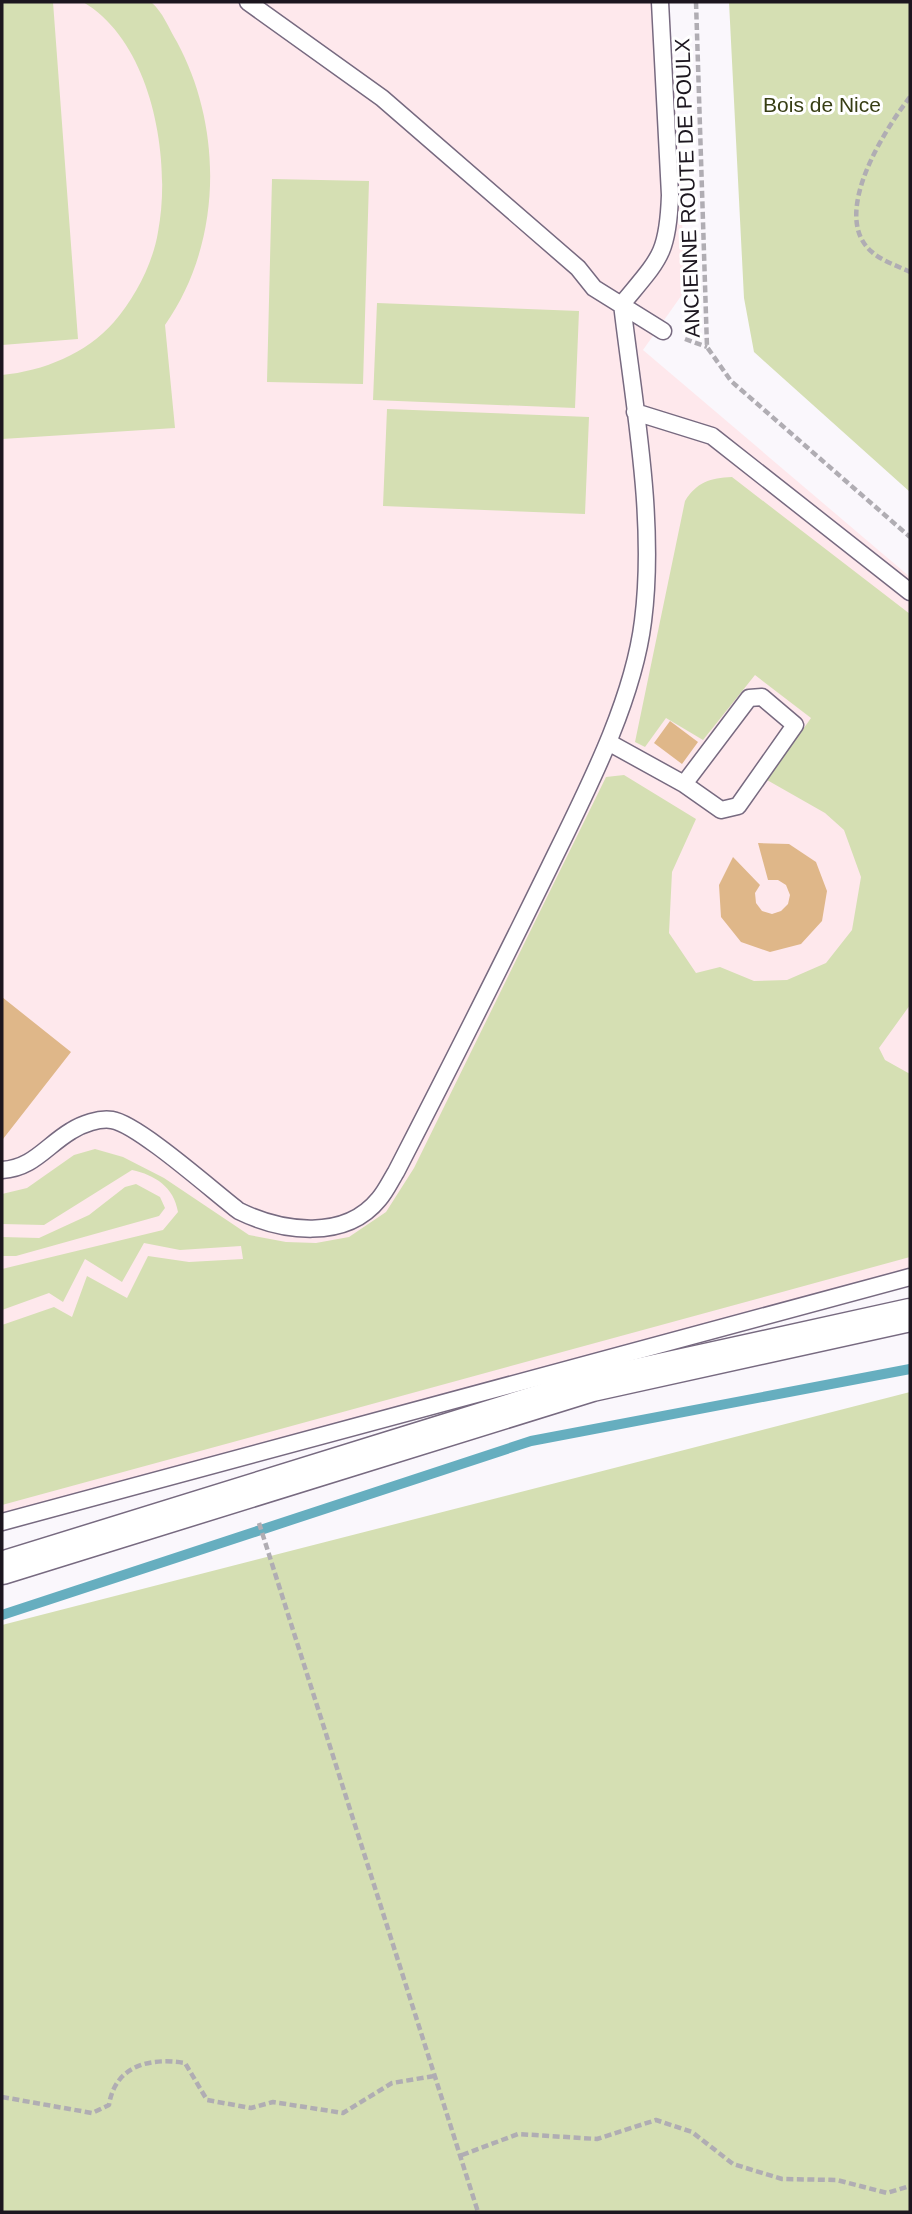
<svg xmlns="http://www.w3.org/2000/svg" width="912" height="2214" font-family="Arial,sans-serif">
<rect width="100%" height="100%" fill="#faf7fc"/>
<path fill="#fee8ec" d="M2,2H669L686,289L643,350L910,577V1283L171,1482L2,1531Z"/>
<path fill="#d5dfb3" d="M2,2H53L78,339L2,345Z
M83,2H151C163,12 169,29 177,42C224,129 222,244 165,325L175,428L2,439V375C43,371 86,354 114,322C135,298 153,263 158,232C172,159 152,42 83,2Z
M729,2H910V492L754,352L744,298Z
M272,179L369,181L363,384L267,382Z
M377,303L579,311L575,408L373,400Z
M387,409L589,417L585,514L383,506Z
M732,477L910,614V1005L879,1048L885,1060L910,1074V1257L2,1505V1325L54,1307L72,1317L87,1276L127,1298L148,1256L189,1262L243,1259L241,1246L180,1250L144,1243L122,1282L85,1259L63,1302L49,1293L2,1310V1269L163,1230L178,1212C174,1187 155,1175 132,1170L44,1225L2,1224V1194L27,1188L74,1155L95,1149L123,1157L164,1178L249,1235L286,1242L316,1243L349,1237L386,1212L414,1168L606,777L624,775L696,819L672,872L669,933L696,973L720,967L754,981L787,980L826,963L852,930L861,877L844,830L825,813L767,780L811,718L755,675L703,740L666,718L645,747L635,742L685,501C697,482 710,478 732,477Z
M136,1184L160,1197L165,1208L159,1216L16,1256H2V1237L39,1238L89,1215L125,1187Z
M910,1392V2212H2V1625Z"/>
<g fill="none" stroke-linecap="round" stroke-linejoin="round">
<path stroke="#66aebf" stroke-width="10" d="M2,1615L531,1441L910,1369"/>
</g>
<path fill="#dfb789" d="M670,721L698,742L682,764L654,743Z
M758,843L789,844L816,862L827,891L822,921L801,944L770,952L741,942L721,917L719,885L733,857L760,885L755,893L756,903L762,911L772,914L781,911L788,904L790,895L786,885L778,880H768Z
M2,997L71,1052L3,1139L2,1137Z"/>
<g fill="none" stroke-linecap="round" stroke-linejoin="round">
<defs>
<path id="lane" d="M248,2L382,98L578,268L594,288L663,331
M635,412L712,436L910,592
M608,742L684,784L749,698L762,697L795,725L738,806L721,810L684,784
M2,1170C33,1168 46,1146 71,1131C82,1124 99,1118 112,1120C138,1124 214,1192 239,1211C282,1232 345,1241 379,1199C386,1191 391,1180 396,1172C448,1071 499,970 549,868C585,794 633,703 643,621C656,520 634,406 622,304C659,259 668,255 670,195L660,2
M2,1522L910,1277"/>
<path id="street" d="M2,1568L592,1385L910,1315"/>
</defs>
<use href="#lane" stroke="#776a80" stroke-width="19"/>
<use href="#street" stroke="#776a80" stroke-width="35"/>
<path stroke="#b0adb3" stroke-width="4.5" stroke-dasharray="7 3.5" stroke-linecap="butt" d="M696,2L707,347L731,381L910,537
M910,97C885,129 829,216 872,252C882,261 898,266 910,272
M685,339L707,347
M259,1523L478,2212
M2,2097L92,2113L109,2105C115,2066 149,2057 185,2063L207,2100L251,2108L273,2102L343,2113L392,2083L434,2076
M462,2155L518,2134L597,2139L656,2120L692,2132L733,2164L782,2179L837,2180L887,2193L910,2186"/>
<use href="#lane" stroke="#fff" stroke-width="16"/>
<use href="#street" stroke="#fff" stroke-width="32"/>
</g>
<g text-anchor="middle" dominant-baseline="central" stroke-width="6" stroke-linejoin="round" paint-order="stroke">
<g font-size="21" fill="#373e14" stroke="#fff">
<text x="822" y="104">Bois de Nice</text>
</g>
<g font-size="21" fill="#1c161f" stroke="#fff">
<text transform="translate(687 188) rotate(-92)">ANCIENNE ROUTE DE POULX</text>
</g>
</g>
<rect width="912" height="2214" fill="none" stroke="#1c161f" stroke-width="7"/>
</svg>
